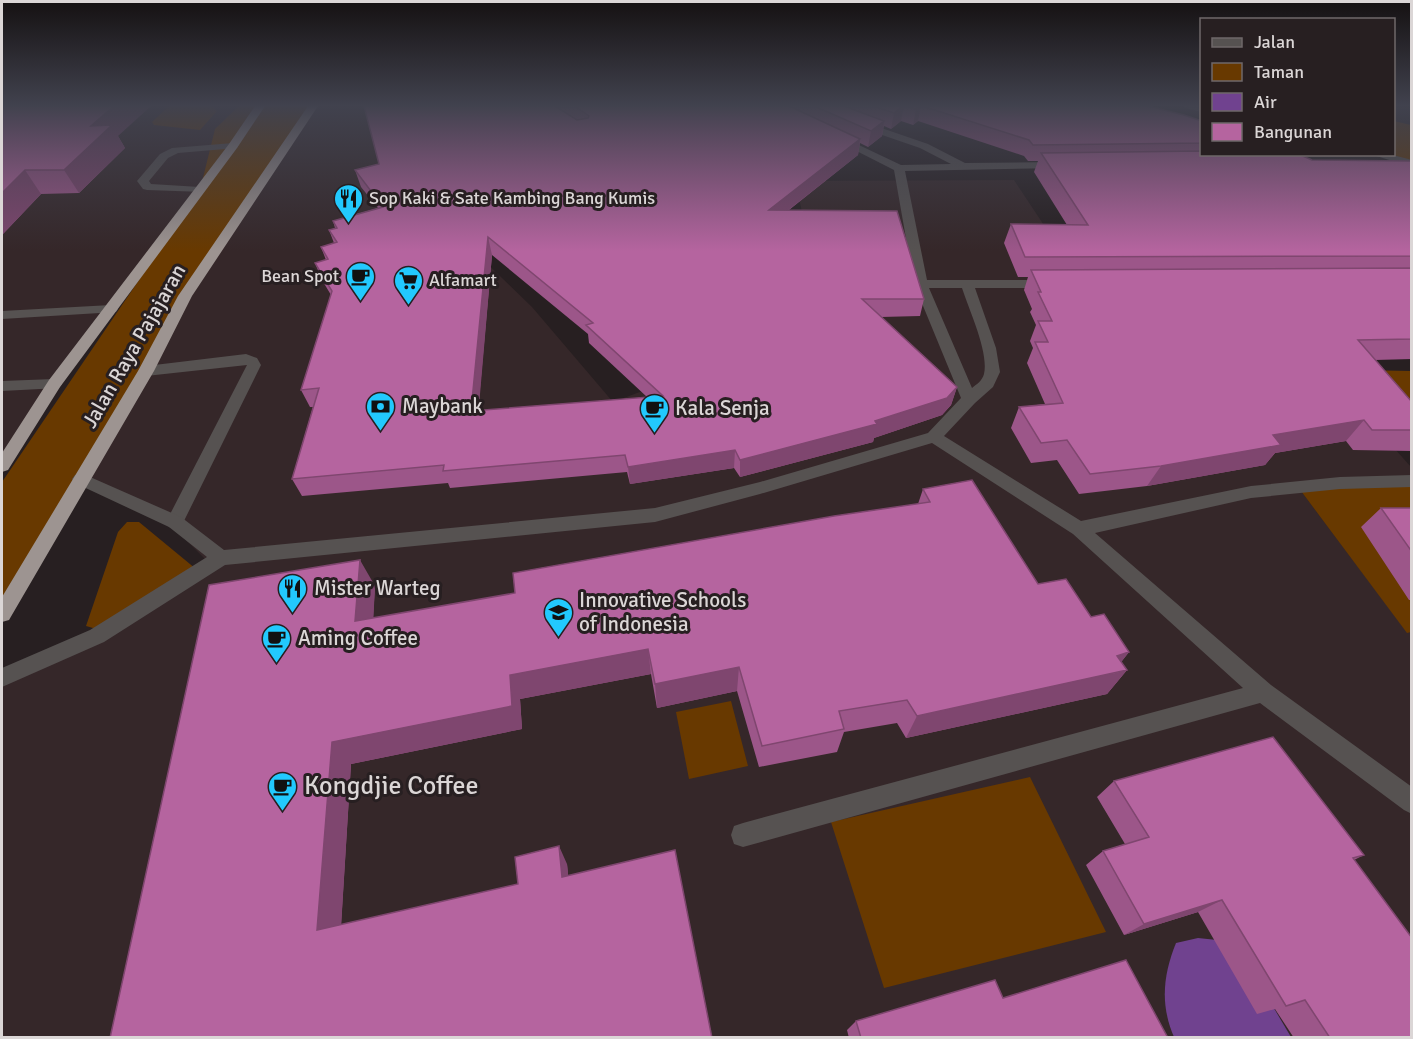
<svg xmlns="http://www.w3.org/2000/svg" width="1413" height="1039" font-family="Signika,sans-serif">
<rect width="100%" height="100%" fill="#271f21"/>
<path fill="#352729" d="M6,106H243L233,146L111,309L2,468V110Z
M311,106H416L435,213L532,307L613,402L827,322L795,181L1014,180L1146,379L1329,375L1411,467V481L1298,487L1407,632H1411V1037H2V678L97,636L210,564L170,524L81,479L236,218Z"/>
<path fill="#683900" d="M169,106H211L217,111L200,130L154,125L152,122Z
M239,106H311L236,218L2,619V482L200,190L215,129Z
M1394,121L1411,125V164L1375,155L1394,154Z
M1356,370L1411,371V437Z
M1411,481V632L1407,633L1298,487Z
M127,522H139L196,569L100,630L86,626L118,532Z
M731,701L748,766L689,779L676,712Z
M1030,777L1106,932L884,988L831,822Z"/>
<path fill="#70428f" d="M1198,938L1217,940L1256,978L1291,1037H1174C1160,1005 1163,975 1176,943Z"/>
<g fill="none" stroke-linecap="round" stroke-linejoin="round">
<path fill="#565251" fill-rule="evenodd" d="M233,143L238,146L237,148L178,153L168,158L149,181L151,184L200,187L204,188V192L147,190L143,189L137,181L160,154L172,148Z
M111,305L118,309L116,312L2,319V311Z
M246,354L257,358L261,365L181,527L175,529L169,527L166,522L247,365L146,376L138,371L146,366Z
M54,379L62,384L59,388L2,391V381Z"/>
<path fill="#565251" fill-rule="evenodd" d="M1183,106H1202V112L1185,108Z
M856,122H864L928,144L965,163L1059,162L1065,165L1059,168L905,171L927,280H1048L1055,284L1048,288H975L996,348L1000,372L993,387L975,403L944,436L1081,521L1251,486L1340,477L1412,475V487L1340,489L1251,498L1095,533L1271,685L1412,787V814L1404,810L1260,703L743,847L734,844L731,835L734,826L743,823L1243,688L1073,534L932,443L760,494L655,522L225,565L104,642L2,687V668L90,630L207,557L169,527L75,483L72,479L75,475L81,473L181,517L224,550L655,508L760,482L928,433L961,398L914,284L894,170L833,139L842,137L901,165L951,164L920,148L856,126ZM929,288H962C969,310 989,352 984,374C982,381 977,384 972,388Z
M1370,154H1389L1412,160V167Z"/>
<path fill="#9d9491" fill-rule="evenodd" d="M255,106H265L237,148L60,387L8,470L2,472V453L49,380L229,144Z
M308,106H318L192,296L154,371L9,620L2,622V597L138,371L178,296Z"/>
</g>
<path fill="#9c5689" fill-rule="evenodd" d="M2,106L118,136L125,148L79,193L41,194L2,235Z
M364,106H1148L1202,121V154L1312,160L1412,161V359L1375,360L1412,402V451L1353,450L1346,441L1275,453L1265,465L1147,486L1079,494L1057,460L1031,463L1011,428L1019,407L1045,404L1027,363L1033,348L1030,341L1036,325L1030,312L1032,309L1024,290L1028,277H1018L1004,243L1011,224L1067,225L1034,172L1038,161H1028L1024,156L918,121L913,125L901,121L891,129L884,126L882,136L868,147L860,143L858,155L789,210L924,299L920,316L881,317L957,387L951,405L942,415L874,438L873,442L740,477L734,468L630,484L627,472L450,488L448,483L302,496L292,479L313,407H310L301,390L331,295L322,280L315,263L326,260L321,247L334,243L329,230L335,228L333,221L378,208L361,187L355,170L379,164ZM492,255L588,334L589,343L647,397L478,411Z
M923,489L1038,584L1091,617L1129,652L1121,662L1127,670L1107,694L906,738L897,723L844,732L837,752L759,767L737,691L657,708L651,674L520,699L522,729L351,764L341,925L518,884L567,864L568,875L110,1038L375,586L373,618L515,593L918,504Z
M1381,508H1412V600H1409L1361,527Z
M1114,781L1364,855L1354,860L1412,1038H1294L1275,1009L1257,1014L1198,912L1124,935L1086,865L1103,851L1125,844L1097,797Z
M1003,998L1168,1038H849L847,1030L856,1021Z"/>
<path fill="#7f466f" d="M114,106H151L118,136L125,148L79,193L64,170L91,126Z
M904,106L901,121L891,129L894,113Z
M921,106L918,121L913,125L916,109Z
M884,121L882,136L868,147L871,131Z
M860,139L858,155L768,226L769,210Z
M25,170L41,194L2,235V193Z
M488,237L492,255L477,429L471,411Z
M957,387L951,405L942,415L874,438L873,442L740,477V460L875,421Z
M1364,420L1346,441L1275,453L1265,465L1147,486L1161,466L1273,435Z
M735,450L734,468L630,484L628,467Z
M360,560L375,586L372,646L355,621Z
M648,649L651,674L520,699L522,729L351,764L340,944L317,930L332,742L510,675Z
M1129,652L1112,674L1127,670L1107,694L906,738L917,716Z
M739,667L737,691L657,708L655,684Z
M559,846L567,864L570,893L562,877Z
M1222,900L1198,912L1124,935L1144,924Z"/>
<path fill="#b5649f" stroke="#7f466f" stroke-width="1.5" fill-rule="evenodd" d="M2,106H114L91,126L112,125L64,170H25L2,193Z
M364,106H555L577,120L588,118L589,116L575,106H789L860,139L769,210L897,211L924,299H862L957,387L947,398L875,421L877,424L740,460L735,450L628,467L625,455L443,471L444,465L292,479L319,388L301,390L332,291L315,263L328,259L321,247L337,242L329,230L337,228L333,221L383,207L355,170L379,164ZM488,237L593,323L586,325L663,396L471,411Z
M814,106H844L884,121L871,131Z
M873,106H903L894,113Z
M905,106H921L916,109Z
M922,106H1148L1184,115L1202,121V143L1033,145L1029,140Z
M1202,151V154H1298L1312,160L1412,161V256L1025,257L1011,224L1088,225L1041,153Z
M1412,268V339L1358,340L1412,402V430H1372L1364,420L1273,435L1281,445L1161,466L1090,474L1067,440L1041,443L1019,407L1063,403L1035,342H1048L1038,321H1052L1038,292H1041L1031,270Z
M972,480L1038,584L1066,579L1091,617L1104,614L1129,652L1117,656L1127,670L917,716L907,700L839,711L844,729L762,746L739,667L655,684L648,649L510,675L512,706L332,742L317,930L518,884L515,857L559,846L562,877L675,850L712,1038H110L209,585L360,560L355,621L515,593L513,573L834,516L930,502L923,489Z
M1381,508H1412V552Z
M1273,737L1364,855L1353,858L1412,938V1038H1330L1305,1000L1286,1006L1222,900L1144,924L1103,851L1149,837L1114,781Z
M1126,960L1168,1038H861L856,1021L995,980L1003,998Z"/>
<linearGradient id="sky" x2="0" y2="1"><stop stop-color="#151112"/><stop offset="0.42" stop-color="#41424e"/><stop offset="1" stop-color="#41424e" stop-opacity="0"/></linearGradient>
<rect width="1413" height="251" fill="url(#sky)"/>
<defs>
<symbol id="restaurant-pin" viewBox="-11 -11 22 30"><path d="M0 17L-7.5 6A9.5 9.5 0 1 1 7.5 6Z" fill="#22c9fe" stroke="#271f21"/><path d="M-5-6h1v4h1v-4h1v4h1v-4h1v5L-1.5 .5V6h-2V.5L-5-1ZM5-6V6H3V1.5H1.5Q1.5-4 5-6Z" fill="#111"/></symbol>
<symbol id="cafe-pin" viewBox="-11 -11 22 30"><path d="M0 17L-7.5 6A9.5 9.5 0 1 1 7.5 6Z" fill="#22c9fe" stroke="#271f21"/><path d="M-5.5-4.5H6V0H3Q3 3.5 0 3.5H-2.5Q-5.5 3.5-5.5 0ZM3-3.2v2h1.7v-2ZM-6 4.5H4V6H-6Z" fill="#111"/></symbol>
<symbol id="supermarket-pin" viewBox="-11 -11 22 30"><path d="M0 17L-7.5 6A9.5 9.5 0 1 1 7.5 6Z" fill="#22c9fe" stroke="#271f21"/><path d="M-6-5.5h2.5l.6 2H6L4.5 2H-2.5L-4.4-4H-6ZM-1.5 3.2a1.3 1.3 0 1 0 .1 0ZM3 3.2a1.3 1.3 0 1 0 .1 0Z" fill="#111"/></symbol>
<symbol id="bank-pin" viewBox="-11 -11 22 30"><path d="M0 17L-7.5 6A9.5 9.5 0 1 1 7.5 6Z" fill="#22c9fe" stroke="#271f21"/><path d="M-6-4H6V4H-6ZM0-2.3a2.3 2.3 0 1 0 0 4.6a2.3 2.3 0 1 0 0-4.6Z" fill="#111"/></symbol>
<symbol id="school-pin" viewBox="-11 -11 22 30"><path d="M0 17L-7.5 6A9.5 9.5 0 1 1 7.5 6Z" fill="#22c9fe" stroke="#271f21"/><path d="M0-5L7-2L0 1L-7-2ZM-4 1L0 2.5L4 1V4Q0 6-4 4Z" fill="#111"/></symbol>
</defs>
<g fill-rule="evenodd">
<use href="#restaurant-pin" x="332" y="182" width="33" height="45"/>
<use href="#cafe-pin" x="344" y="260" width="33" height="45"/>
<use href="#supermarket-pin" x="392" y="264" width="33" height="45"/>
<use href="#bank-pin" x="364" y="390" width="33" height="45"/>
<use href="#cafe-pin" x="638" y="392" width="33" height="45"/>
<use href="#restaurant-pin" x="276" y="572" width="33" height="45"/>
<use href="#school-pin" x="542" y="596" width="33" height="45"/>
<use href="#cafe-pin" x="260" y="622" width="33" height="45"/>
<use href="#cafe-pin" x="266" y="770" width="33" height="45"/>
</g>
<g text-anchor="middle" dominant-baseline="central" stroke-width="6" stroke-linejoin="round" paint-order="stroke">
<g font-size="18" fill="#dbd6d6" stroke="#271f21" text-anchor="start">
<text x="369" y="198">Sop Kaki &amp; Sate Kambing Bang Kumis</text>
<text x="339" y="276" text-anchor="end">Bean Spot</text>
<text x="429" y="280">Alfamart</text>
</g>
<g font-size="21" fill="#dbd6d6" stroke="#271f21">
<text transform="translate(134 346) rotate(-60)">Jalan Raya Pajajaran</text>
</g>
<g font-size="21" fill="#dbd6d6" stroke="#271f21" text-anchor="start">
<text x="402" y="406">Maybank</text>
<text x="675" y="408">Kala Senja</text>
<text x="314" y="588">Mister Warteg</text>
<text x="579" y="600">Innovative Schools<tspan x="579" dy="24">of Indonesia</tspan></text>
<text x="298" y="638">Aming Coffee</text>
</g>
<g font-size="26" fill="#dbd6d6" stroke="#271f21" text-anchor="start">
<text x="304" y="786">Kongdjie Coffee</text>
</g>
</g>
<rect width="1413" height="1039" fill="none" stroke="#dbd6d6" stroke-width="6"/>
<rect x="1200" y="18" width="195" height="138" fill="#271f21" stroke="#6f6869" stroke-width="1.5"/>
<rect x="1212" y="38" width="30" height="9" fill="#565251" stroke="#6f6869" stroke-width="1.5"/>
<text x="1254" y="48" font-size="18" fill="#dbd6d6">Jalan</text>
<rect x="1212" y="63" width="30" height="18" fill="#683900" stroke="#6f6869" stroke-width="1.5"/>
<text x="1254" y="78" font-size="18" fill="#dbd6d6">Taman</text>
<rect x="1212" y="93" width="30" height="18" fill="#70428f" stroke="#6f6869" stroke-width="1.5"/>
<text x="1254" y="108" font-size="18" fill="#dbd6d6">Air</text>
<rect x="1212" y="123" width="30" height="18" fill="#b5649f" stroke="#6f6869" stroke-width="1.5"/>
<text x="1254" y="138" font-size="18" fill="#dbd6d6">Bangunan</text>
</svg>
